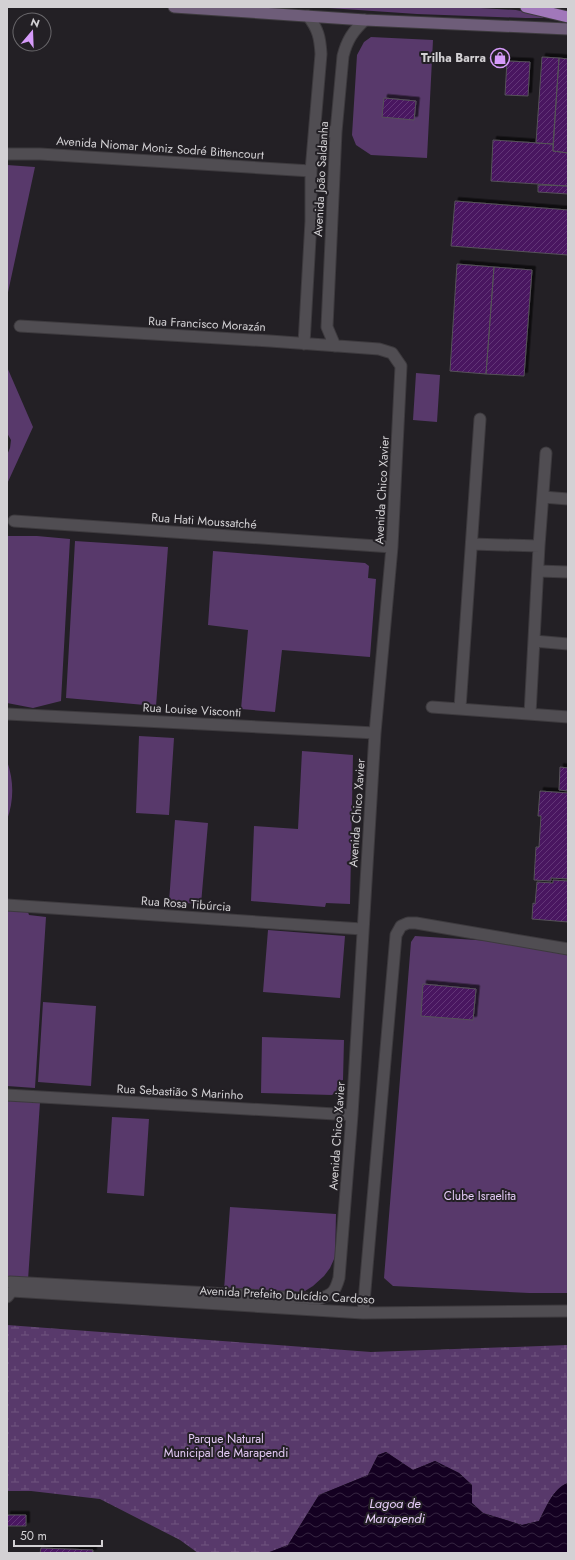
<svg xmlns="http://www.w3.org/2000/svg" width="575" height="1560" font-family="Jost,sans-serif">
<defs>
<pattern id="wetland-marsh" width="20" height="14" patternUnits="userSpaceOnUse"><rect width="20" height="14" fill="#58396b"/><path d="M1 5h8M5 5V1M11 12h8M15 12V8" fill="none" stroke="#6f557f"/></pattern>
<pattern id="water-waves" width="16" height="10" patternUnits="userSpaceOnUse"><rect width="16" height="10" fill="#140021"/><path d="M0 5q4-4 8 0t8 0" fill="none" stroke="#352440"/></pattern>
<pattern id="building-hatch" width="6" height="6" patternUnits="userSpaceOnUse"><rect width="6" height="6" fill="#481561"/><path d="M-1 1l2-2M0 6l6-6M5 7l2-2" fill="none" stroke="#623677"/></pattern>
<filter id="shadow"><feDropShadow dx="3.5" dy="-3.5" stdDeviation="0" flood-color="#0009"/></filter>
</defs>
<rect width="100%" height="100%" fill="#232025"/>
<path fill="#58396b" d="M314,7H463L516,10L544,16L543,18H526L417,14Z
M371,37L433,40L427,158L371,155L356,145L352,135L357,55L364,42Z
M7,165L35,167L7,297Z
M7,367L33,427L7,484V455L10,448L11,440L7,433Z
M416,373L440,375L437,422L413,420Z
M7,536H37L70,539L61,701L33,708L7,703Z
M75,541L168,547L156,706L66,698Z
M213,551L365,563L369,566L368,578L376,579L370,657L282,650L275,712L241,709L248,630L208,625Z
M139,736L174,738L169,815L136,813Z
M302,751L353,755L350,904L326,903L325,907L251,901L254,826L298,829Z
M7,761C14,781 14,800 7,820Z
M175,820L208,823L201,904L169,902Z
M18,908L27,909L29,915L46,917L35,1088L7,1086V911Z
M268,930L345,936L340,998L263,992Z
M415,936L568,946V1293H529L393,1286L384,1278L411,942Z
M43,1002L96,1006L91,1086L38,1082Z
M262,1037L344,1040L343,1080L339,1081V1088L332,1095L261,1093Z
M7,1099L40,1102L28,1280L7,1279Z
M112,1117L149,1119L144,1196L107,1193Z
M230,1207L336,1214L335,1257L330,1268L324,1276L313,1286L305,1291L290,1295L224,1290Z"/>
<path fill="url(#wetland-marsh)" d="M7,1325L371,1352L568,1345V1483C553,1488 546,1508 539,1521L522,1525L483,1513L472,1503V1485L459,1473L435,1461L413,1470L386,1452L378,1455L368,1475L319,1495L288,1545L267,1553H198L180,1540L100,1499L31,1491H7Z"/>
<path fill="url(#water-waves)" d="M386,1452L413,1470L435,1461L459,1473L472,1485V1503L483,1513L522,1525L539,1521C546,1508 553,1488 568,1483V1553H267L288,1545L319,1495L368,1475L378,1455Z"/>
<path fill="url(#building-hatch)" stroke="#555258" filter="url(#shadow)" d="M542,57L559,58L553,144L536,143Z
M559,58L568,59V153L553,151Z
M507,61L530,62L528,96L505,95Z
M384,98L416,101L414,120L382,117Z
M493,140L553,144V151L568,153V186L491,181Z
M538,185L568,186V194L538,192Z
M455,201L568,210V255L451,246Z
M457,264L494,267L486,374L450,371Z
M494,267L532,270L524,376L486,374Z
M560,767L568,768V791L559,790Z
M540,791L568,793V879L551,878V881L534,880L536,847H539L541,816H538Z
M553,880L568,881V922L532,919L533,903L535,904L537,882L553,883Z
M423,984L476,989L473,1020L421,1016Z
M7,1515H26V1526H7Z
M41,1548L93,1550V1553H40Z"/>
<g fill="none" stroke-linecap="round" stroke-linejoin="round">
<defs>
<path id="minor" d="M315,131L336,132
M7,154H40L311,171
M304,344L311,221V171L321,54C320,37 318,29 308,16
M335,346L327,327L336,132L343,56C347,40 353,31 365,20
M543,497L568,499
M14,521L392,547
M472,544L539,546
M538,571L568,572
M534,641L568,644
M432,707L568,717
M460,708L480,419
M7,714L375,733
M530,714L539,546L546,453
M7,905L362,929
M7,1095L352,1115
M10,1282L319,1299C333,1294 335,1292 339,1278L352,1115L375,733L392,547L401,366L392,353L379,349L270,341L20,326
M7,1297L12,1291L363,1313L568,1311
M363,1313L396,935L401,926L408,923H416L568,949"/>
<path id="secondary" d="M174,7L365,20L568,29"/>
<path id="trunk" d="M526,7L568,17"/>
</defs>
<use href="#minor" stroke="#3d3a3e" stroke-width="13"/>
<use href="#secondary" stroke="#3d3a3e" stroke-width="13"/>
<use href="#trunk" stroke="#3d3a3e" stroke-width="13"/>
<use href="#minor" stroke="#504d52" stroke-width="11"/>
<use href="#secondary" stroke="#6e5d79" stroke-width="11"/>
<use href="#trunk" stroke="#a178ba" stroke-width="11"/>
</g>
<defs>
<symbol id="shop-ring" viewBox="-11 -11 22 22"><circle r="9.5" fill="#232025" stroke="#d69bfa" stroke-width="1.5"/><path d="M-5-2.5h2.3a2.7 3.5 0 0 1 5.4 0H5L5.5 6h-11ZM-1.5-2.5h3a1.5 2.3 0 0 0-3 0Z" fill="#d69bfa"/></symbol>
</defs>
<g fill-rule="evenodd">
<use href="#shop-ring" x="489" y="47" width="22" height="22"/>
</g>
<g text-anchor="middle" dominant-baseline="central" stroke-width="4" stroke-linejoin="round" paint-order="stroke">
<g font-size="12" font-weight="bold" fill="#d3d1d4" stroke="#232025" text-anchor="end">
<text x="486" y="58">Trilha Barra</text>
</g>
<g font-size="12" fill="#d3d1d4" stroke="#232025">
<text transform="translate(160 148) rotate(4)">Avenida Niomar Moniz Sodré Bittencourt</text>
<text transform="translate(321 179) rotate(-87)">Avenida João Saldanha</text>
<text transform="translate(207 324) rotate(3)">Rua Francisco Morazán</text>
<text transform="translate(382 490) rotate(-87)">Avenida Chico Xavier</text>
<text transform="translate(204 521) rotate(4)">Rua Hati Moussatché</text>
<text transform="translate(192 710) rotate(3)">Rua Louise Visconti</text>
<text transform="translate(357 813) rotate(-86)">Avenida Chico Xavier</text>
<text transform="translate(186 904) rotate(4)">Rua Rosa Tibúrcia</text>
<text transform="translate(180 1092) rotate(3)">Rua Sebastião S Marinho</text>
<text transform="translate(337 1136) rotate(-86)">Avenida Chico Xavier</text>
<text transform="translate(287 1295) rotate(3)">Avenida Prefeito Dulcídio Cardoso</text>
</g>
<g font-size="12" fill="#e2c9f4" stroke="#232025">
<text x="480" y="1196">Clube Israelita</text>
<text x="226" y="1439">Parque Natural<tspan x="226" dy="14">Municipal de Marapendi</tspan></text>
</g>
<g font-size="13" font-style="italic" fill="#e8cffa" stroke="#232025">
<text x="395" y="1503">Lagoa de<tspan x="395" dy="15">Marapendi</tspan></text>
</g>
</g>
<rect width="575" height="1560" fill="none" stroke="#d3d1d4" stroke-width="16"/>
<g transform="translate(32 32) rotate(19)"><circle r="19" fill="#232025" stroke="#69676b"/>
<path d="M0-3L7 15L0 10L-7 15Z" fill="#d69bfa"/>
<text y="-6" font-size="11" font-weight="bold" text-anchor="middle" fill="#d3d1d4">N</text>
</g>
<path d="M14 1540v6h88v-6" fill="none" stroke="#d3d1d4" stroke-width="2"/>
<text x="20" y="1540" font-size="12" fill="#d3d1d4" stroke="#232025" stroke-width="3" paint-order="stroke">50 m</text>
</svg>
